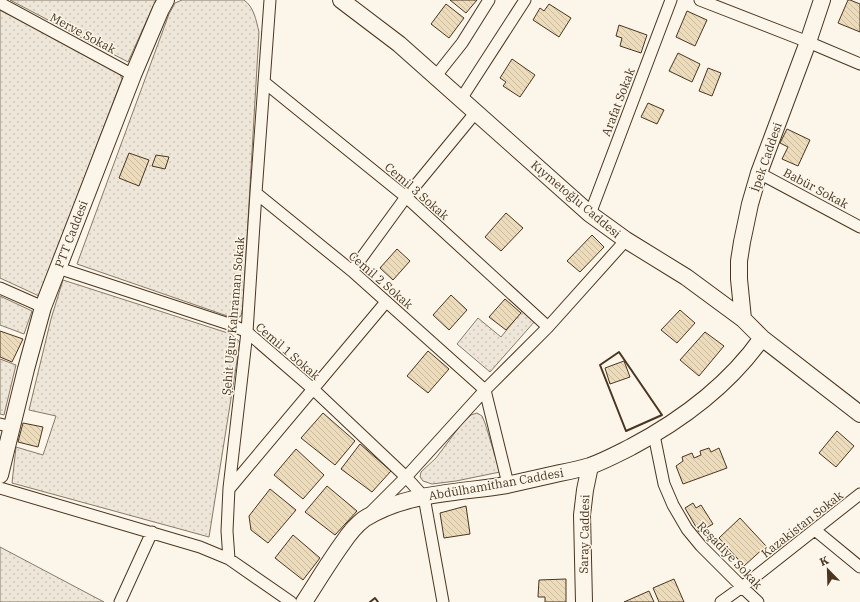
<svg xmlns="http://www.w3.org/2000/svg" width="860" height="602" font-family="'IBM Plex Serif',serif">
<defs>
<pattern id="grass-dots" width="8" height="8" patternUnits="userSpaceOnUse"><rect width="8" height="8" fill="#ede6d9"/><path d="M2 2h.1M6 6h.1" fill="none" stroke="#cdc6ba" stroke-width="1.8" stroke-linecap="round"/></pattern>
<pattern id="building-back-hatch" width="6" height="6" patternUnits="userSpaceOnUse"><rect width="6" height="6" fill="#ecdcbc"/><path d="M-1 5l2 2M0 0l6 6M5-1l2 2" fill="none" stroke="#ccbda1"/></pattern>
</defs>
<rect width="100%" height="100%" fill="#fbf6e9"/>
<path fill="url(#grass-dots)" stroke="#887966" d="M10,0H156L128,62Z
M182,0H244C254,7 256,20 259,32L243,306L241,316L236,319L77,264L169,14L175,3Z
M0,10L118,70L122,79L39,296L0,278Z
M63,280L231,334L240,342L209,537L12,483L16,447L43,455L56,416L29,410L51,319Z
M0,296L32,311L24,334L0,325Z
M522,311L535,321L490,372L457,344L478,318L501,337Z
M0,359L16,365L4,415L0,414Z
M477,413L482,416L485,423L500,472L456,481L432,484L423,481L420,477L421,472L436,458L463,422L471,415Z
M0,547L104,602H0Z"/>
<path fill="url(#building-back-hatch)" stroke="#4a3520" d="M450,0H477L466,13Z
M848,0H850L860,4V32L838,23Z
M446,4L464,18L449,38L431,24Z
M549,4L571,18L559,37L533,20L540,8L544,11Z
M687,11L707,20L695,46L676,37Z
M619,25L647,35L641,53L620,46L622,38L616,36Z
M678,53L700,64L692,82L669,71Z
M512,59L535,75L520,97L503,86L506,82L500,78Z
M708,68L721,73L712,96L699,91Z
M648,103L664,110L657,124L641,117Z
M787,129L810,140L798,166L782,159L788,147L780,143Z
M129,153L149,160L139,186L119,178Z
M156,155L169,157L165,169L152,166Z
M506,213L523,228L501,251L485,237Z
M592,235L604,247L580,272L567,261Z
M397,249L410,261L393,280L380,268Z
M451,295L467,310L449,330L433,315Z
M505,299L521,313L506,330L489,317Z
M680,310L695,323L677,343L661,330Z
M0,331L23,339L12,362L0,357Z
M705,332L724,346L699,376L680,360Z
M428,351L449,369L428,393L407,376Z
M624,361L630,377L610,384L605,368Z
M323,413L355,441L335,465L301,438Z
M23,423L43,427L38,447L18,442Z
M837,431L854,446L836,467L819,453Z
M360,444L391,471L372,492L341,469Z
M709,448L711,452L719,448L727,468L683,484L676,466L683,461L682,457L692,453L694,458L701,455L700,451Z
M296,449L324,475L303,499L274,475Z
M327,486L357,511L335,535L305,512Z
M270,489L296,510L268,543L251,530L249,516Z
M693,503L696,508L701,505L713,524L699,532L685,508Z
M466,506L470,534L444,538L440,513Z
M740,518L766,546L744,566L719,538Z
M293,535L320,558L303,580L275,558Z
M566,579V602H545V597H538L539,580Z
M674,579L684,602H659L653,588Z
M649,591L654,602H624Z"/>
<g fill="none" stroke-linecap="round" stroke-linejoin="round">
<defs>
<path id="street" d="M270,0L256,193L247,332L229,488L227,531L229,559L291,602
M700,0L808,42L860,64
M0,3L133,75
M435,77L462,43L489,0
M264,82L406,197L548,327
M461,99L525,0
M759,173L860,227
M256,193L352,271L485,390L508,484
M590,214L671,0
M58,268L232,325L247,332L313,389L406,477L485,390L548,327L626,240
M352,271L406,197L476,112
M0,288L43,307
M0,424L12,427
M654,435L664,484L673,505L687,529L701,546L742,587L758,602
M0,488L200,547L229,559
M230,488L386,302
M372,511L406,477L424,497L443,602
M815,530L860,567
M120,602L152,532
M721,602L742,587L860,494"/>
<path id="secondary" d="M341,0L399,44L590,214L626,240L686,277L743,319L762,338L860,414
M743,319L739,279V261L742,242L750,204L759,173L808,42L822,0
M0,475L26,369L43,307L133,75L161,9L166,0
M304,602C317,582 329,562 342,544C348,535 356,525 364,519C407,492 459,493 507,485C525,481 543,477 560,473C570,471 580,469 590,466C604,461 617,454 631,447C682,420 728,386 762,338
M584,602L582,515L585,490L590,466"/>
</defs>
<use href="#street" stroke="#4a3520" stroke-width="13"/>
<use href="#secondary" stroke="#4a3520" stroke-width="18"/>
<use href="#street" stroke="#fbf6e9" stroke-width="11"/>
<use href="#secondary" stroke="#fbf6e9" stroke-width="16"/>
<path stroke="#4a3520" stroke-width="2" d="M619,352L662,415L626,431L600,365Z
M370,602L375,598L378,602"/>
</g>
<g text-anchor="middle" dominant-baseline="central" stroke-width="3" stroke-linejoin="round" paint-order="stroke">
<g font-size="12" fill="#4a3520" stroke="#fbf6e9">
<text transform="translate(83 33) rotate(28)">Merve Sokak</text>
<text transform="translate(618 102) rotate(-69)">Arafat Sokak</text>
<text transform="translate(766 157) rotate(-71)">İpek Caddesi</text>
<text transform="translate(816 188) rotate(28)">Babür Sokak</text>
<text transform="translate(417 191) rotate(41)">Cemil 3 Sokak</text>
<text transform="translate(576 199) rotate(40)">Kıymetoğlu Caddesi</text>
<text transform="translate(71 234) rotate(-69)">PTT Caddesi</text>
<text transform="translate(381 280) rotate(41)">Cemil 2 Sokak</text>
<text transform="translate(233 316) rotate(-85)">Şehit Uğur Kahraman Sokak</text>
<text transform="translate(288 351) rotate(41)">Cemil 1 Sokak</text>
<text transform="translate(496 484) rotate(-10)">Abdülhamithan Caddesi</text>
<text transform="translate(802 524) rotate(-38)">Kazakistan Sokak</text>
<text transform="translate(584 534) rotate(-89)">Saray Caddesi</text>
<text transform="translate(730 555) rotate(46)">Reşadiye Sokak</text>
</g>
</g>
<g transform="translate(828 570) rotate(337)" stroke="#fbf6e9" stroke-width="3" paint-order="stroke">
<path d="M0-3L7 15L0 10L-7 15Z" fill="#4a3520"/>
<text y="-6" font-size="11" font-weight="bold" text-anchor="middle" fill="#4a3520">K</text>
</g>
</svg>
